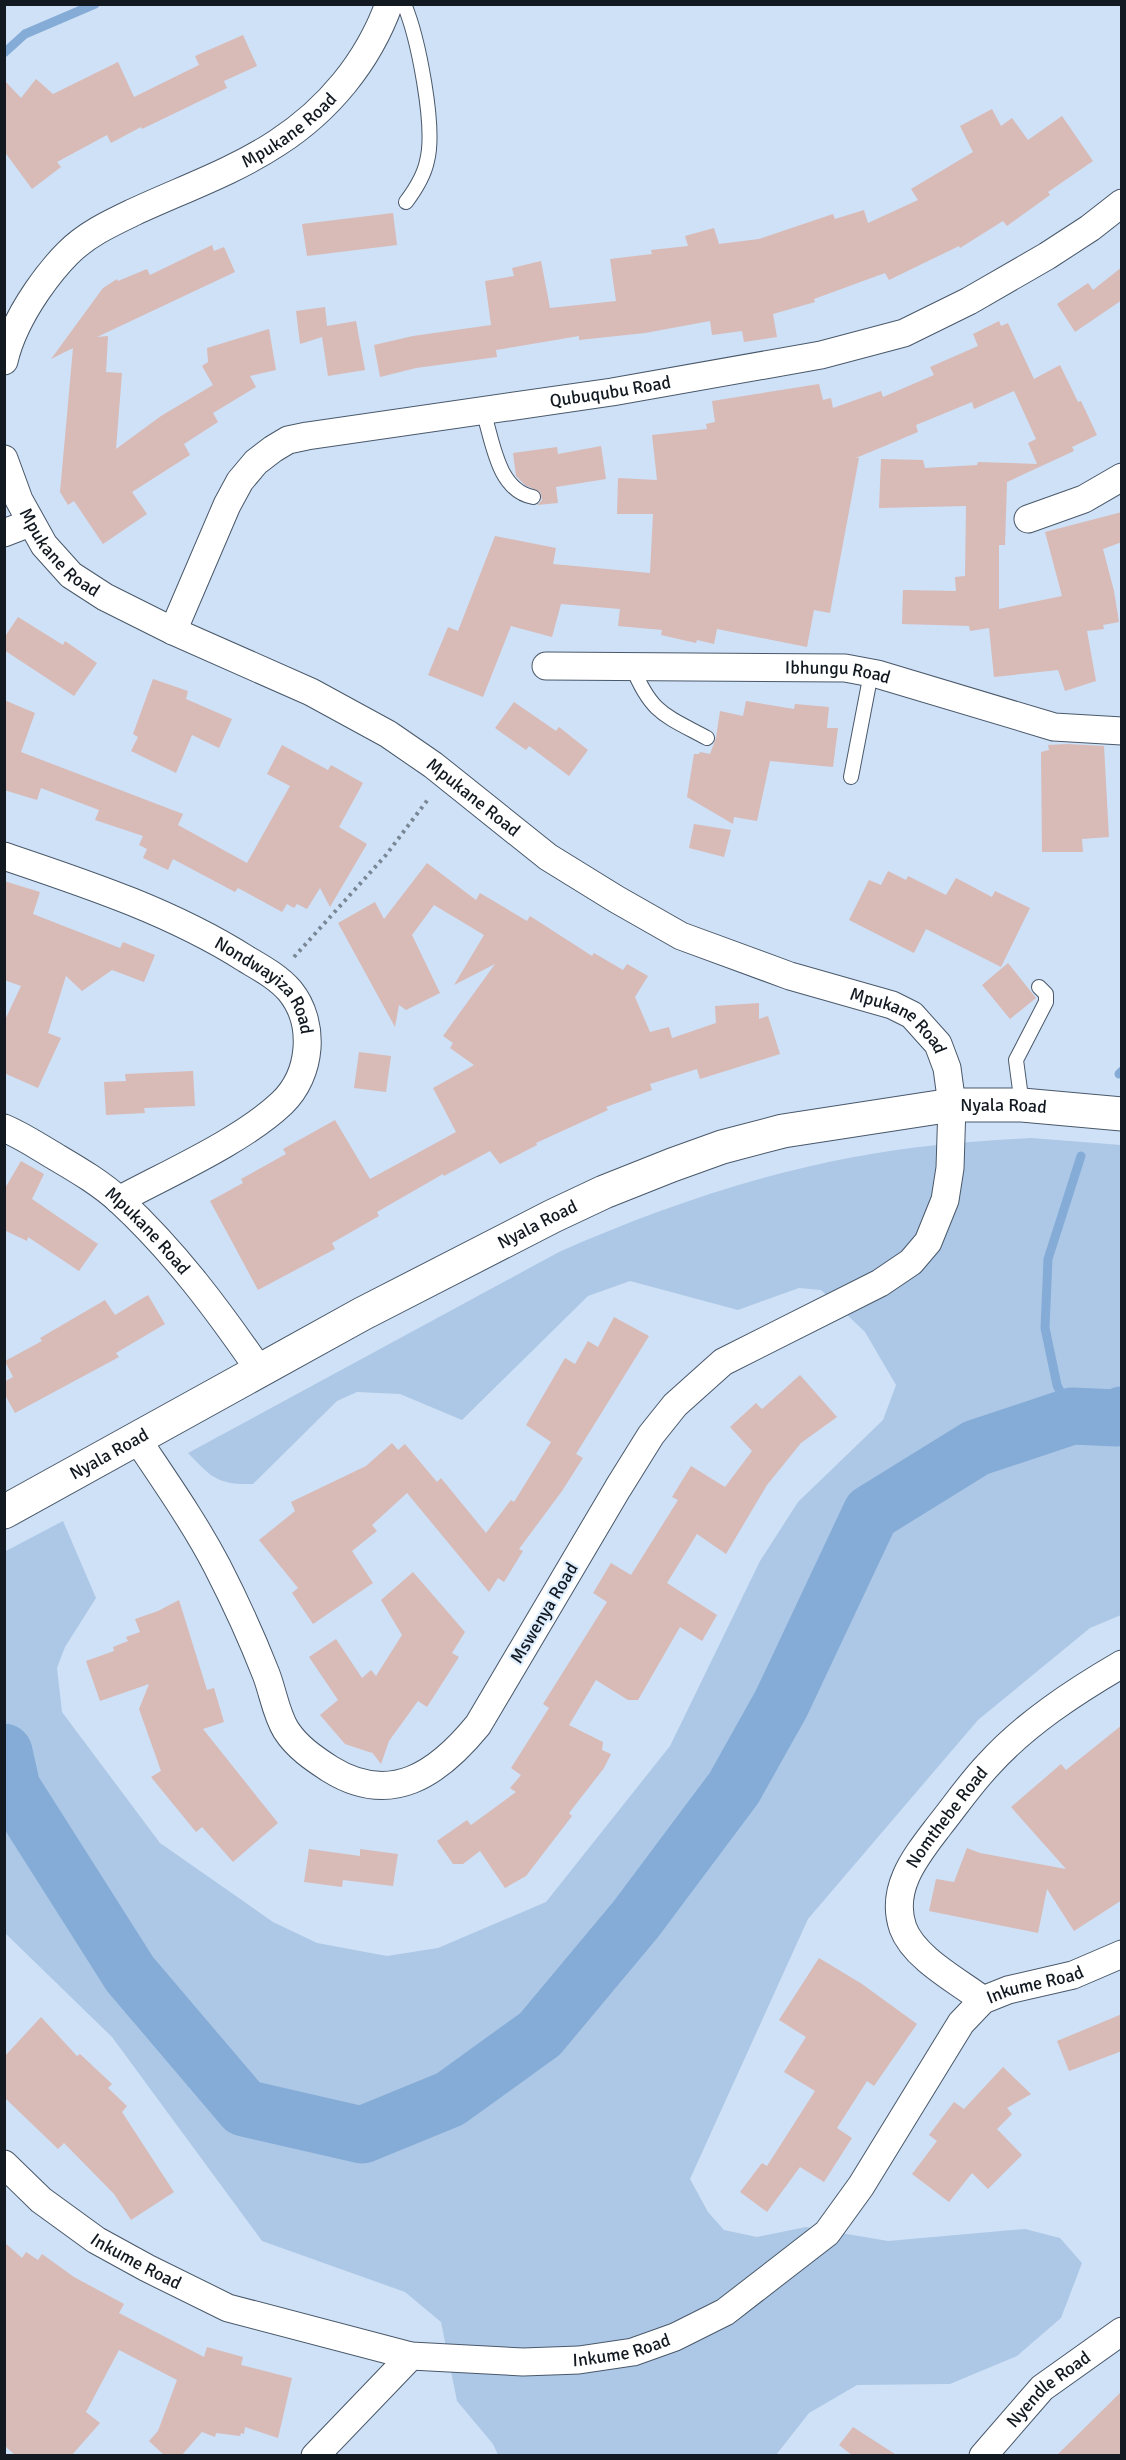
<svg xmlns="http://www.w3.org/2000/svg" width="1126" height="2460" font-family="Signika,sans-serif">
<rect width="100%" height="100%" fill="#cfe1f6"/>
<path fill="#adc8e6" d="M1031,1138L1121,1145V1615L1090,1628L978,1720L808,1919L690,2179L708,2212L724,2230L757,2237L806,2227L888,2241L1025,2229L1060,2238L1082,2263L1061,2318L1017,2356L950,2384L857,2385L809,2413L776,2455H498L493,2444L457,2401L441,2322L405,2292L262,2241L112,2037L5,1933L4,1552L63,1521L96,1598L65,1647L57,1668L62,1712L160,1843L273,1922L317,1943L387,1956L438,1948L546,1902L670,1746L760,1561L798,1502L883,1420L896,1385L865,1332L821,1290L799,1288L738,1310L630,1281L588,1296L462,1420L400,1394L357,1392L337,1401L253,1484C218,1485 212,1478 188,1453L559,1252C654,1210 752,1176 854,1157C912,1146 971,1141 1031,1138Z"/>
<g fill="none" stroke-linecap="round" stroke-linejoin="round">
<path stroke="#85acd6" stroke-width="9" d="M4,53L25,34L95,4
M1119,1074L1122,1071
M1072,1416L1057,1385L1045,1328L1048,1259L1081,1156"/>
<path stroke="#85acd6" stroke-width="57" d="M4,1752L12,1788L130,1974L244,2108L362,2135L450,2099L540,2034L636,1919L734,1788L781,1704L871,1513L976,1448L1072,1416L1117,1418L1122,1415"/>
</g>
<path fill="#d8bab7" d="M243,35L257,66L224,81L227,88L142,129L141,127L111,143L107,135L57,162L61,167L32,189L4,151V80L21,98L36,79L53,94L118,62L134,97L199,65L195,56Z
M992,109L1001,126L1012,118L1028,140L1062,116L1093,161L1048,192L1050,195L1007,226L1003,221L960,248L959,246L889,280L885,273L814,299L815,302L773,314L777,337L744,342L742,331L712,335L710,321L645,333L579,340V336L496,350L497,357L416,368L380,377L374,345L413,336L491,325L485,281L514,276L512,268L541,261L550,308L616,301L610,259L652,254L651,250L688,246L685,236L714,228L719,244L759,239L833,214L835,219L864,210L868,223L918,200L911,189L973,152L960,126Z
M393,213L397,245L307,256L302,224Z
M212,245L214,251L224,247L235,272L97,337L108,336L106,372L122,373L116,449L161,416L213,385L202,366L208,362L207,348L269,329L276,370L250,376L256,387L213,413L218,422L184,444L190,455L132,492L147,514L103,544L74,501L68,505L60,492L73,348L51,359L103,288L117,279L118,281L147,269L150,275Z
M1122,267V300L1075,332L1057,304L1088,283L1093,290Z
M325,307L327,326L356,321L365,370L328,376L322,337L300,344L296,311Z
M999,321L1001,326L1008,323L1034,379L1060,365L1078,402L1081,401L1097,435L1072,447L1074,451L1007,482L1005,545H999V609L1062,596L1045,532L1122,512V542L1103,549L1114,591L1119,622L1103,625L1104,629L1087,631L1096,681L1065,691L1058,670L994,677L989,628L970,631L969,626L902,624L903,590L956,591L955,577L965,576L966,506L879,508L881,459L923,460L925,468L977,465L978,462L1037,464L1028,443L1036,439L1014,391L974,409L972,402L916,425L918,432L856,458H859L830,613L814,610L807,647L717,629L714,644L697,640L696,643L661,635L662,630L618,626L620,609L561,604L552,637L511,626L483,697L428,675L448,627L458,631L495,536L556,548L553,564L650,573L653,514H617L618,478L657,480L652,435L707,429L706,424L715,422L712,401L819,384L823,400L831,398L833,408L881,391L883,397L934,375L930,367L978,346L973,334Z
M601,446L606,479L556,487L558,503L537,505L542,500L540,492L525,485L516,476L513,453L557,447L558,454Z
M18,617L63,645L65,641L97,663L74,696L4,650V638Z
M153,679L188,691L186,699L232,719L219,748L192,735L176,773L131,751L138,737L133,734Z
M4,700L35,713L21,752L183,814L178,825L247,863L290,786L267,774L282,745L328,770L331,765L363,783L339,827L367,844L330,907L320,888L307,909L297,904L294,908L287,904L282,912L238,888L235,892L173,859L168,870L143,858L147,849L139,845L143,836L95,820L99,810L41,788L37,800L4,790Z
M746,701L794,709L795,704L829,707L827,728H838L833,767L770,761L757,821L734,817L733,824L687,797L694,754H699L700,752L710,754L716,738L720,711L743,716Z
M514,702L556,731L559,727L588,750L569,776L529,746L526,750L495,728Z
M1067,744L1104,746L1109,837L1082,839L1083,852H1042L1041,752L1049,750L1048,745Z
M694,824L731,830L724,857L689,848Z
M427,863L476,900L480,893L527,921L530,916L592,956L594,953L623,970L627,964L648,976L635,997L650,1032L669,1027L672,1038L716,1023L715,1006L759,1003V1019L768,1016L780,1054L700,1079L697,1069L650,1084L652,1090L606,1107L608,1110L536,1143L537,1145L500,1164L490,1151L444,1176L443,1174L377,1212L379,1216L332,1243L335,1249L258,1290L210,1201L243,1183L241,1179L286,1154L283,1149L335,1120L370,1179L456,1132L433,1088L474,1065L450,1048L453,1043L443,1036L495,964L454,985L484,935L434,905L412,935L440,993L406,1010L399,1005L395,1027L338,923L375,902L384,919Z
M888,871L906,880L908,876L946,895L956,878L992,897L995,891L1030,908L1001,967L926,929L914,953L849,920L869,880L881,885Z
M4,881L40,892L33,914L120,948L123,942L155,955L144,982L112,970L82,991L66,976L48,1033L61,1038L38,1088L4,1073V1022L21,986L4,980Z
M1008,963L1036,998L1010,1019L982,985Z
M359,1052L391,1056L386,1092L354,1088Z
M193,1071L195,1106L144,1108L145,1113L106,1115L104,1082L126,1081L125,1074Z
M21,1161L44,1174L32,1199L98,1244L79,1271L28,1237L27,1241L4,1230V1190Z
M148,1295L165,1324L116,1353L119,1357L15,1413L4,1393V1382L13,1377L5,1361L42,1341L40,1338L105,1300L115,1315Z
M614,1317L649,1336L576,1454L583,1458L562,1491L519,1549L523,1551L504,1582L498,1578L489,1592L407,1493L372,1525L377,1531L352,1551L373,1583L313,1624L292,1593L298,1588L259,1540L295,1511L291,1502L366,1466L392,1443L398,1450L405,1444L437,1482L441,1478L486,1533L511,1500L514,1502L551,1442L526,1425L565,1358L575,1364L588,1341L598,1347Z
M800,1375L837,1417L801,1443L767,1485L726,1554L697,1534L667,1583L717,1615L702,1641L680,1627L638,1700H628L596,1680L569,1725L603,1742L602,1750L611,1754L604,1768L569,1813L572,1816L526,1876L505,1888L480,1851L463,1864H453L437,1841L467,1820L471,1825L516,1792L510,1788L521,1775L511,1768L549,1708L543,1704L607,1602L593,1593L611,1563L631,1575L678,1500L672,1497L691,1466L725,1487L752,1451L730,1427L756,1403L762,1409Z
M413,1572L465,1632L452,1653L459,1657L427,1707L418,1701L389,1741L381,1764L371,1751L372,1753L345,1744L320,1715L338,1700L309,1657L336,1639L362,1678L371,1670L376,1676L402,1635L381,1600Z
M179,1600L207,1690L214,1688L224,1722L203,1729L278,1823L233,1862L202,1827L196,1832L151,1777L161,1771L139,1709L149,1684L100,1701L86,1661L114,1651L113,1647L128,1641L126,1637L140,1632L135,1619L158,1611Z
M1122,1725V1900L1074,1931L1047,1889L1038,1933L929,1911L936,1879L954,1882L967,1848L980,1853L1066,1869L1011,1807L1061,1764L1066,1770Z
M309,1849L360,1856V1849L398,1854L393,1886L343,1880L342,1887L304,1882Z
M819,1958L862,1984L917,2024L874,2086L867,2081L837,2128L852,2138L824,2182L800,2167L767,2212L740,2192L762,2163L767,2166L815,2091L784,2072L806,2037L779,2020Z
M1122,2014V2051L1069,2071L1057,2041Z
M41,2017L77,2056L80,2054L112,2084L108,2088L127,2106L122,2112L174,2192L131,2220L114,2194L64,2143L58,2149L4,2097V2057Z
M1003,2067L1031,2094L1007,2108L1012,2114L997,2129L1022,2155L988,2189L972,2173L949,2202L912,2174L937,2141L929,2135L954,2102L964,2109Z
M4,2242L22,2258L26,2252L38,2260L42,2254L74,2277L124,2304L119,2313L204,2357L207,2347L243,2357L241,2365L292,2378L278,2438L245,2427L244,2434L241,2433L240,2436L216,2433L215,2437L202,2432L181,2456H165L149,2441L158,2431L177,2380L119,2350L86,2412L100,2423L71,2456H16L4,2445Z
M1122,2391V2456H1056Z
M853,2427L898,2456H853L839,2445Z"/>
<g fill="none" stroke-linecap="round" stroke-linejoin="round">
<defs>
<path id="lane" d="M404,4C418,37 436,127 427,161C424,176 415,190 406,202
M483,411C493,441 497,490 533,497
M632,666C651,713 664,715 707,738
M851,777L871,673
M1022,1105L1016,1060L1046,1002V994L1039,987"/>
<g id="street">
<path id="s1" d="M4,361C10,335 22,313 37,291C46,278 57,264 68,253C87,234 111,223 134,212C181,190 233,172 277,143C328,110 368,62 389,4"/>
<path id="s2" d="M4,459L19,500L44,545L71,575L105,597L173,631L311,692L388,734L433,765L548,857L616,899L681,936L790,976L892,1005L912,1015L938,1044L947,1068L952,1105L950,1168L945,1200L928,1242L911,1262L880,1283L723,1362L675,1405L651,1435L618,1488L478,1725C438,1774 391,1807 330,1769C313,1758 297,1747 286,1730C276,1714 273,1692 266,1674C252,1638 235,1601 217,1566C194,1522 165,1481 137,1439"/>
<path d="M1028,519L1084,499L1122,477"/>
<path d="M4,533L30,523"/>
<path id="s3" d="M173,631L227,505L240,481L256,462L273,449L288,440L307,436L612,392L821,355L904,333L969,301L1047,256L1090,228L1122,203"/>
<path id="s4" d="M546,666L845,668L877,674L1054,727L1122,731"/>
<path id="s5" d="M4,856C87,884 172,912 246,959C261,968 278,977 290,991C316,1023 312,1074 282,1103C242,1141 169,1173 119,1200"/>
<path id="s6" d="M4,1128C23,1136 39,1147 56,1157C78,1170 102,1184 120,1201C175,1252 218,1310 260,1371"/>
<path id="s7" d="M983,2000C958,1981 914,1958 903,1928C889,1888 917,1855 939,1826C955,1806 970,1784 988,1765C1025,1724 1074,1692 1122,1664"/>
<path id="s8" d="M4,2164L41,2200L96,2240L147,2268L228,2308L411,2356L523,2362L579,2360L633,2352L675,2337L725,2312L827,2233L861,2186L961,2023L983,2000L1008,1990L1073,1975L1122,1954"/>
<path d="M315,2456L411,2356"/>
<path id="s9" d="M983,2456L1042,2388L1122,2331"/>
</g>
<g id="secondary">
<path id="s10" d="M4,1512L362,1314L553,1216L604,1192L672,1165L722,1147L783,1131L952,1105H1022L1122,1114"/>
</g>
</defs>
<use href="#lane" stroke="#49586a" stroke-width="16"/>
<use href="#street" stroke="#49586a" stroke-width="29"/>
<use href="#secondary" stroke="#49586a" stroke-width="35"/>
<path stroke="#798695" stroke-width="4" stroke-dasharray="3 4.5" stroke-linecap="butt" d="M294,957L386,855L429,798"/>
<use href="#lane" stroke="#fff" stroke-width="14"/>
<use href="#street" stroke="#fff" stroke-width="27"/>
<use href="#secondary" stroke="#fff" stroke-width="33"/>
</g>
<g text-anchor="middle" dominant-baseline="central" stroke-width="4.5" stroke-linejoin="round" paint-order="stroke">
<g font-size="18" fill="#121920" stroke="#dfeeff">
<text stroke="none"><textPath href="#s1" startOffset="381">Mpukane Road</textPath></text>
<text stroke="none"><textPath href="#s3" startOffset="554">Qubuqubu Road</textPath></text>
<text stroke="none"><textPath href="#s2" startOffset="111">Mpukane Road</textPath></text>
<text stroke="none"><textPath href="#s4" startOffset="292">Ibhungu Road</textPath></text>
<text stroke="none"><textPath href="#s2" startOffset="597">Mpukane Road</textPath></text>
<text stroke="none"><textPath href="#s5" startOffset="297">Nondwayiza Road</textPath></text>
<text stroke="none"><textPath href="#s2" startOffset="1083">Mpukane Road</textPath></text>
<text stroke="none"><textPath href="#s10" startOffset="1092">Nyala Road</textPath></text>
<text stroke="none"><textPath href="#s10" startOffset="606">Nyala Road</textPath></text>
<text stroke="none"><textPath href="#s6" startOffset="178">Mpukane Road</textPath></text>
<text stroke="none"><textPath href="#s10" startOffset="120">Nyala Road</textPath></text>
<text transform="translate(544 1613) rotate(-59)">Mswenya Road</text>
<text stroke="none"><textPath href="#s7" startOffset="234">Nomthebe Road</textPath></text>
<text stroke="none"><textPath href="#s8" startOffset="1245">Inkume Road</textPath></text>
<text stroke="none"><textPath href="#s8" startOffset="165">Inkume Road</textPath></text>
<text stroke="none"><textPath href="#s8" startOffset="669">Inkume Road</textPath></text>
<text stroke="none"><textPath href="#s9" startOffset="94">Nyendle Road</textPath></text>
</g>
</g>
<rect width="1126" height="2460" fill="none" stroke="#121920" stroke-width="12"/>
</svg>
